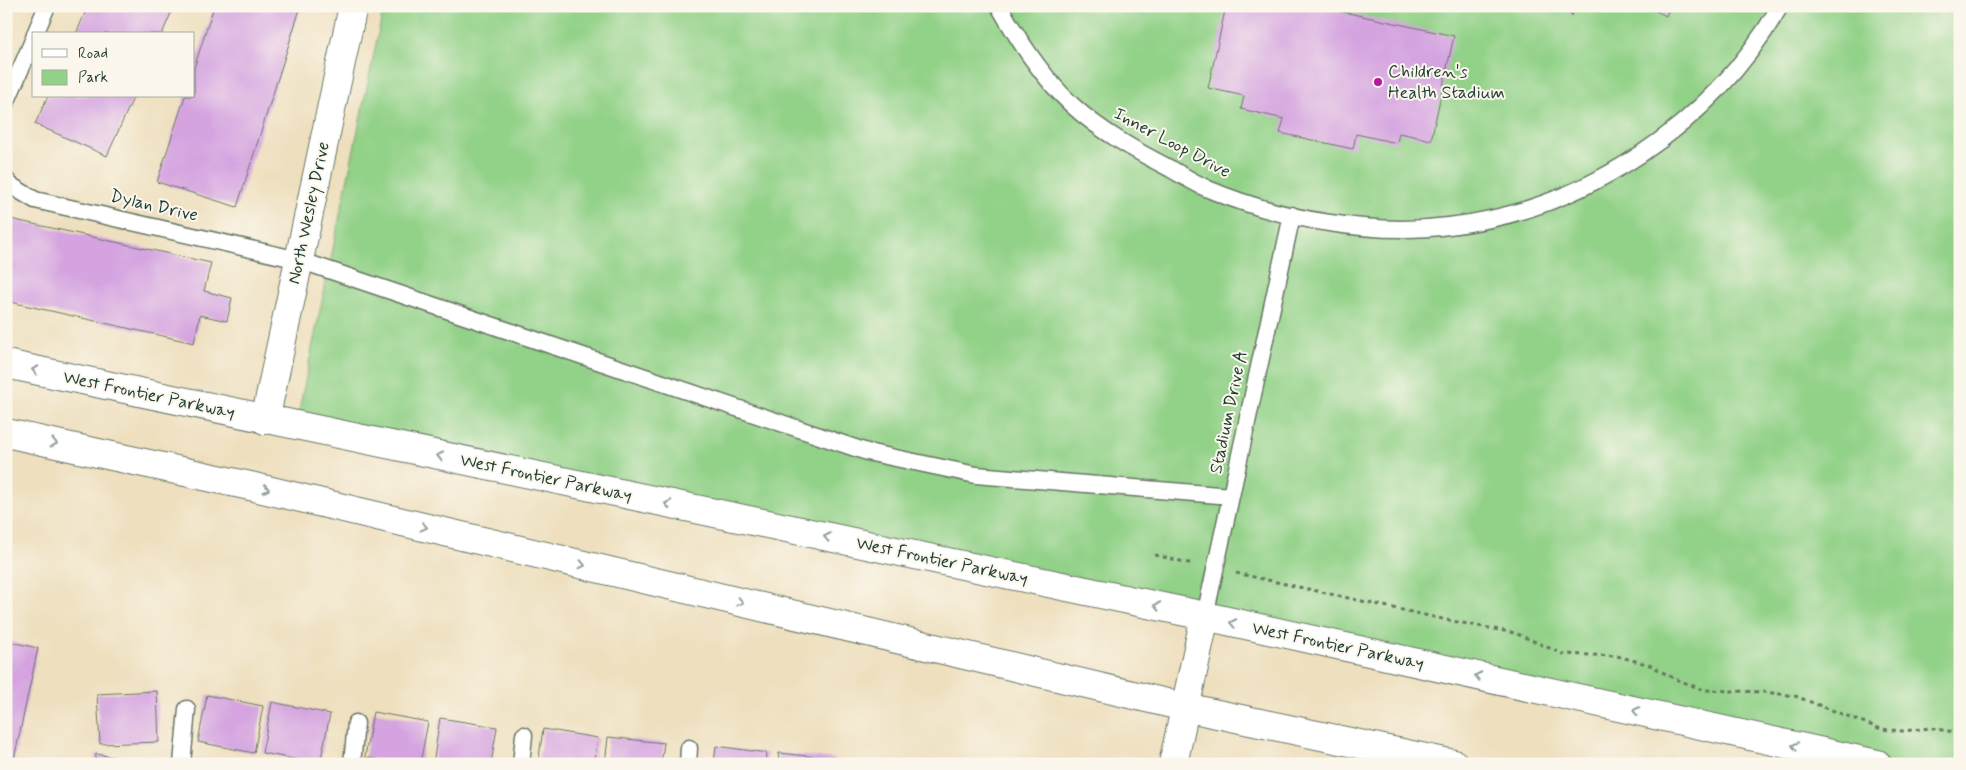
<svg xmlns="http://www.w3.org/2000/svg" width="1966" height="770" font-family="Mynerve,sans-serif">
<rect width="100%" height="100%" fill="#fbf7ec"/>
<filter id="ink" filterUnits="userSpaceOnUse"><feTurbulence type="fractalNoise" baseFrequency=".02" numOctaves="2"/><feDisplacementMap in="SourceGraphic" scale="10" xChannelSelector="R" yChannelSelector="G"/><feConvolveMatrix kernelMatrix="1 2 1 2 8 2 1 2 1" color-interpolation-filters="sRGB"/></filter>
<filter id="wash" filterUnits="userSpaceOnUse"><feTurbulence type="fractalNoise" baseFrequency=".0096" numOctaves="4" result="noise"/><feDisplacementMap in="SourceGraphic" scale="20" xChannelSelector="R" yChannelSelector="G"/><feGaussianBlur stdDeviation="1.12" result="paint"/><feColorMatrix in="noise" values="0 0 0 0 0 0 0 0 0 0 0 0 0 0 0 0 0 1.4 0 .05"/><feComposite in="paint" operator="in"/></filter>
<g filter="url(#wash)">
<rect width="100%" height="100%" fill="#eedfbe"/>
<path fill="#92d188" stroke="#58875e" d="M384,6H1960V764H1896L297,420Z"/>
<g id="blocks">
<path fill="#d4a3e0" d="M88,6H174L162,34H76Z
M214,6H301L237,207L157,182L185,96H194V68Z
M1226,6H1316L1454,36L1431,140L1399,133L1397,143L1356,134L1353,149L1280,133L1284,119L1241,109L1244,96L1208,88Z
M1566,6H1576L1572,16Z
M1646,6H1670L1666,16Z
M48,96H134L107,156L35,124Z
M6,218L211,263L204,291L232,298L227,321L200,315L194,343L6,301Z
M6,641L38,648L13,764H6Z
M157,691L159,742L100,744L97,694Z
M207,695L263,706L254,753L198,742Z
M272,702L330,714L320,764L262,753Z
M373,712L428,722L420,764H399L365,757Z
M440,718L497,727L491,764H433Z
M543,729L598,738L594,764H538Z
M608,737L664,743L661,764H605Z
M716,746L767,753L766,764H714Z
M779,753L835,759V764H778Z
M96,754L149,763V764H95Z
M195,759L222,763V764H194Z"/>
</g>
</g>
<g filter="url(#ink)">
<use href="#blocks" fill-opacity="0" stroke="#677664" stroke-width="1"/>
<g fill="none" stroke-linecap="round" stroke-linejoin="round">
<defs>
<path id="service" d="M999,6C1019,41 1042,77 1072,105C1100,131 1136,151 1171,169C1183,176 1195,183 1208,189C1279,219 1372,236 1449,226C1585,210 1712,125 1780,6
M35,34L47,6
M6,103L34,38
M6,180L10,185L35,200L299,260L867,452L976,475L1231,496
M1205,616L1292,215
M182,764L187,709
M352,764L356,723
M521,764L524,735
M688,764L689,748"/>
<path id="minor" d="M265,420L353,6"/>
<path id="tertiary" d="M6,364L1205,616L1877,764
M6,433L250,486L1184,707L1454,764
M1173,764L1205,616"/>
</defs>
<use href="#service" stroke="#677664" stroke-width="19"/>
<use href="#minor" stroke="#677664" stroke-width="30"/>
<use href="#tertiary" stroke="#677664" stroke-width="30"/>
<path stroke="#677664" stroke-width="3" stroke-dasharray="4 4" stroke-linecap="butt" d="M1155,555L1193,564
M1236,573L1447,620L1515,633L1563,654L1617,656L1650,665L1673,678L1704,690L1764,692L1795,696L1881,729L1902,731L1931,728L1960,733"/>
<use href="#service" stroke="#fff" stroke-width="16"/>
<use href="#minor" stroke="#fff" stroke-width="28"/>
<use href="#tertiary" stroke="#fff" stroke-width="28"/>
</g>
<defs><path id="oneway-chevron" d="M-2-3.5L2.5 0L-2 3.5" fill="none" stroke-width="1.6" stroke-linecap="round" stroke-linejoin="round" transform="scale(1.25)"/></defs>
<g stroke="#8f9e9a">
<use href="#oneway-chevron" transform="translate(35 370) rotate(-168)"/>
<use href="#oneway-chevron" transform="translate(54 443) rotate(12)"/>
<use href="#oneway-chevron" transform="translate(440 456) rotate(-168)"/>
<use href="#oneway-chevron" transform="translate(266 489) rotate(13)"/>
<use href="#oneway-chevron" transform="translate(668 504) rotate(-168)"/>
<use href="#oneway-chevron" transform="translate(424 527) rotate(13)"/>
<use href="#oneway-chevron" transform="translate(827 537) rotate(-168)"/>
<use href="#oneway-chevron" transform="translate(582 565) rotate(13)"/>
<use href="#oneway-chevron" transform="translate(740 602) rotate(13)"/>
<use href="#oneway-chevron" transform="translate(1157 606) rotate(-168)"/>
<use href="#oneway-chevron" transform="translate(1233 623) rotate(-168)"/>
<use href="#oneway-chevron" transform="translate(1478 676) rotate(-168)"/>
<use href="#oneway-chevron" transform="translate(1636 711) rotate(-168)"/>
<use href="#oneway-chevron" transform="translate(1795 746) rotate(-168)"/>
</g>
</g>
<circle fill="#b5179e" stroke="#fbf7ec" stroke-width="2" cx="1378" cy="82" r="5"/>
<g text-anchor="middle" dominant-baseline="central" stroke-width="4" stroke-linejoin="round" paint-order="stroke">
<g font-size="18" fill="#1f3d34" stroke="#fbf7ec" text-anchor="start">
<text x="1388" y="72">Children's<tspan x="1388" dy="21">Health Stadium</tspan></text>
</g>
<g font-size="18" fill="#1f3d34" stroke="#fbf7ec">
<text transform="translate(1172 143) rotate(28)">Inner Loop Drive</text>
<text transform="translate(154 206) rotate(13)">Dylan Drive</text>
<text transform="translate(309 213) rotate(-78)">North Wesley Drive</text>
<text transform="translate(149 395) rotate(12)">West Frontier Parkway</text>
<text transform="translate(1229 412) rotate(-78)">Stadium Drive A</text>
<text transform="translate(546 478) rotate(12)">West Frontier Parkway</text>
<text transform="translate(942 561) rotate(12)">West Frontier Parkway</text>
<text transform="translate(1338 646) rotate(12)">West Frontier Parkway</text>
</g>
</g>
<rect width="1966" height="770" fill="none" stroke="#fbf7ec" stroke-width="25"/>
<rect x="32" y="32" width="162" height="65" fill="#fbf7ec" stroke="#a3ada2"/>
<rect x="42" y="49" width="25" height="8" fill="#ffffff" stroke="#a3ada2"/>
<text x="78" y="58" font-size="15" fill="#1f3d34">Road</text>
<rect x="42" y="70" width="25" height="15" fill="#92d188" stroke="#a3ada2"/>
<text x="78" y="82" font-size="15" fill="#1f3d34">Park</text>
</svg>
